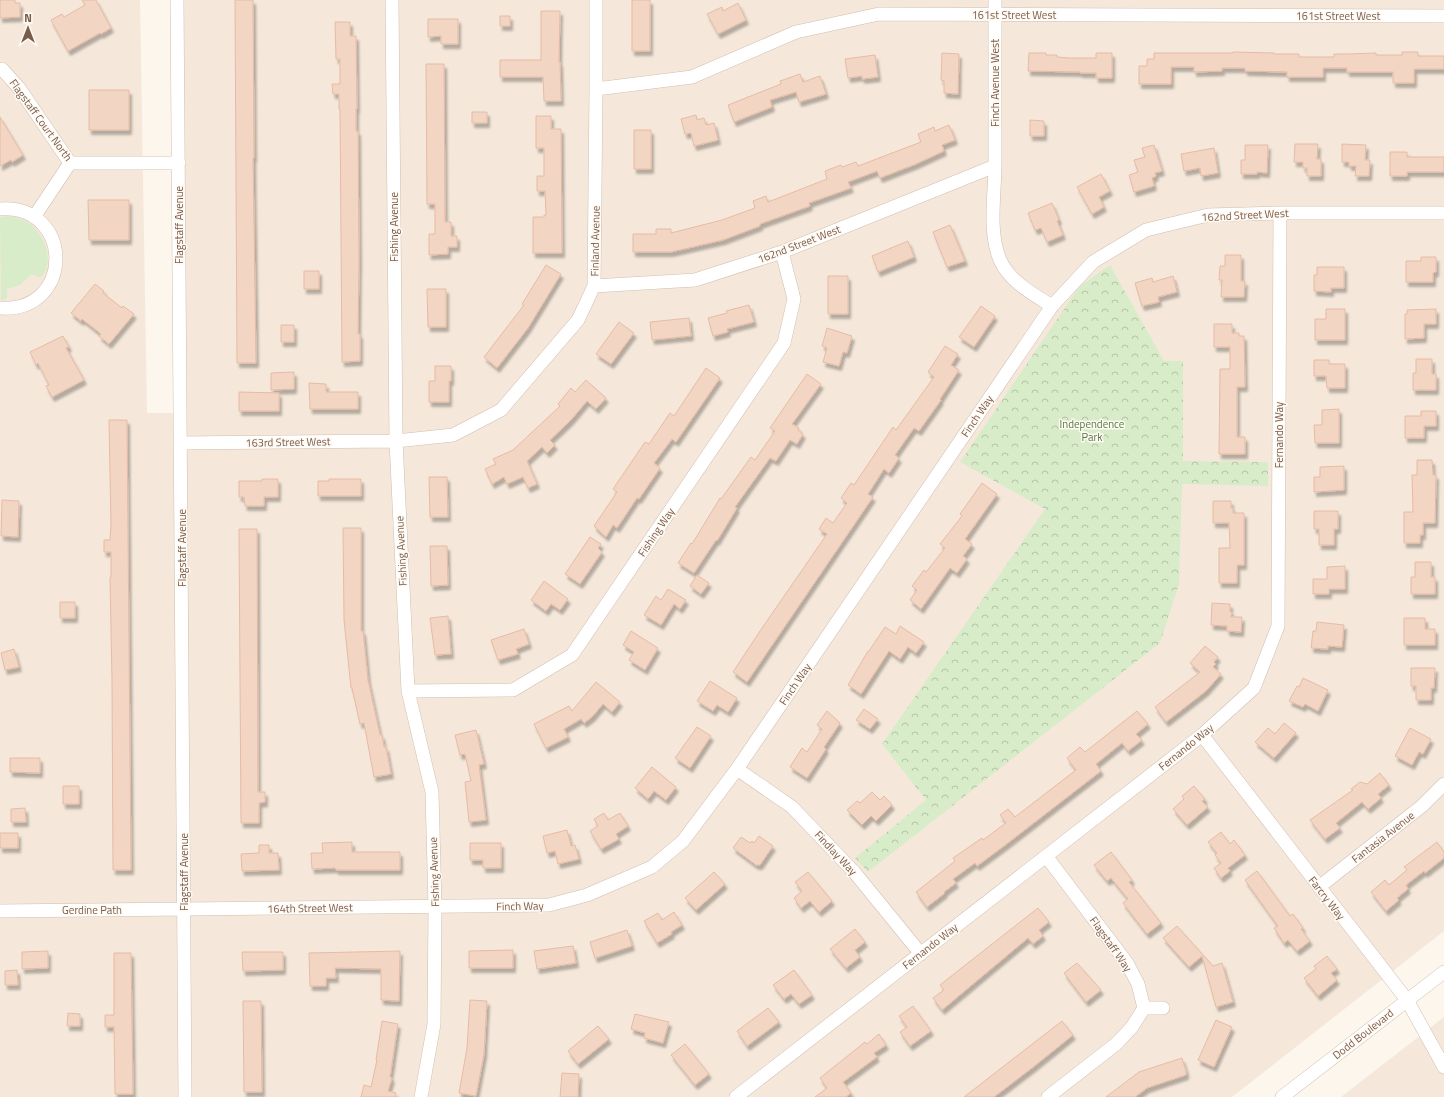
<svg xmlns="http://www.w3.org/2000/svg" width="1444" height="1097" font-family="'Titillium Web',sans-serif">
<defs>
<pattern id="park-crowns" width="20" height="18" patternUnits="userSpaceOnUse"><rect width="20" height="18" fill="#d8ecc9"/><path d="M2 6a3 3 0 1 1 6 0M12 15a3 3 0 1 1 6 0" fill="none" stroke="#b4c2a5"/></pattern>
<filter id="shadow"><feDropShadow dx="2.5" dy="4.5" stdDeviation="1" flood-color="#0004"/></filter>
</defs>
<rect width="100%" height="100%" fill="#fdf6ec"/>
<path fill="#f5e8da" d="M0,0H140L147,413H180L176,0H1444V931L1232,1097H0Z
M1444,1017V1097H1341Z"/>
<path fill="#d8ecc9" d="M8,216C15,217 23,219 29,223C44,233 56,263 41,277H38L32,274L20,285L7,289V298L1,301L0,217Z"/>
<path fill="url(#park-crowns)" d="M1110,265L1164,361H1183V461L1268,462V486L1182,484L1179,584L1160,643L868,872L855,858L926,800L882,744L1045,509L960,462L1079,287Z"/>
<path fill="#f3d5c3" stroke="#e6bba3" filter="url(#shadow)" d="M0,0H15V3H20V17L0,18Z
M82,0H96L111,28L101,34L100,33L68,51L51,20L62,14L64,17L85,5Z
M235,0H253L254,158H253L256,363H237Z
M632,0H650V51H632Z
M738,3L746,20L718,34L707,14L722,7L723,11Z
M541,11H560L559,62H560L561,101H544L543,77H500V60H541Z
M500,16H510V26H500Z
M428,19H458V44H441V36L428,37Z
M335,22H350V36H356L357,109H356V131H358L359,261L358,334H360V361L342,362L340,109H339V94H333L332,84H340V59H336Z
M1233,52L1274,53V54H1299V57H1334V54H1347L1376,53V55H1402V52H1418V56H1444V69H1414V83H1393V72H1347V68H1323V77H1287V72L1245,71V68H1222V71L1194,72V67H1171V84H1139V66H1147V59H1154V53H1233Z
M942,53L959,54L958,94L944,93V81L941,80Z
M1029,53H1046V55H1057V57L1069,58H1096V53H1112V78H1096V73H1080V72L1028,71Z
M875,55L878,77L862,79V76L848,78L845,59Z
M426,64H444L445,222H451V236H457V247H448V254L429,255V234H435V204H427Z
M800,74L803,82L820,76L826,94L799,102L796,92L770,100L772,107L734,122L728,105L781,84L780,81Z
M89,90H129V130H89Z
M472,112H487V123H472Z
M696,115L697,120L704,118L706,125L714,123L718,140L694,146L691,133L685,134L681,119Z
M536,116H551V129H561L562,253H533V217H544V215H546L545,191H537V176H544V148H536Z
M0,117L23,155L12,162L11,160L0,166Z
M1030,120L1044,121V136H1030Z
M949,125L955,140L942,145L944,151L916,164L880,178L877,171L848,182L851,188L809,203L810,206L760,224V226L723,240L671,252H633V234H656V229H671V233L722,220L755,208L753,201L766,196L768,202L827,179L825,171L841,165L842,167L856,162L858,166L921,142L918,134L934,127L935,131Z
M634,130H651V169H634Z
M1295,144H1318L1317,159H1321V176H1307V168H1303V162H1294Z
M1342,144L1366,145L1365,160H1370L1369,176H1355L1356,166H1349V162H1342Z
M1154,145L1162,171L1155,173L1156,176L1152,178L1154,186L1134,192L1129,175L1138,172L1134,160L1145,157L1142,148Z
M1245,145H1268L1267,173L1257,172V174H1241V160H1245Z
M1214,148L1218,173L1201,176L1200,168L1184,171L1181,154Z
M1390,152H1407V157H1444V172H1407V176H1390Z
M1101,174L1110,191L1099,197L1104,207L1092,214L1077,187Z
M88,200H129V240H89Z
M1052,203L1059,220L1057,221L1063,235L1047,242L1041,228L1035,230L1028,213Z
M950,225L965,261L947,267L933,232Z
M908,241L914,257L878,272L872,256Z
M1225,255H1241V281H1245L1244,297H1221L1222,280H1219L1220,266H1225Z
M1421,257H1436V272L1433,273V282H1406V261H1421Z
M546,265L561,274L528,328L497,368L484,357L524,305L522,304Z
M1317,267H1344V288H1331V292L1314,291V275H1317Z
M304,271H319V289H304Z
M828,276H848V314H828Z
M1173,276L1177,292L1158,297L1159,302L1142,306L1135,283L1152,278L1153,282Z
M95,284L104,291L103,293L122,308L123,306L134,314L109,344L99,336L101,334L82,319L81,321L71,313Z
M427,289H446V327H428Z
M749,305L754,322L727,329L728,332L713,336L708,318L727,313L726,311Z
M981,306L995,316L974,347L959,337Z
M1326,309H1345V340H1315V319H1326Z
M1436,309V324H1424V338L1405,339V314H1407V310Z
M689,318L691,336L652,340L650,322Z
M619,322L634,333L611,364L596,354Z
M1214,324H1232V333H1239V336H1244L1245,387H1237V437H1245V454H1219L1220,369H1230V347H1214Z
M281,325H294V342H281Z
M827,328L852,336L847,353L843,352L839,366L823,362L827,348L822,346Z
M63,336L69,347L66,348L84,380L52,397L46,386L49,385L38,363L36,365L30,352Z
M945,346L958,354L951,365L959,370L940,399L941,400L919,431L914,428L895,455L899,458L889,473L884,469L868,494L873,497L747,682L733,672L760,631L827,534L819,529L826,518L833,523L847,503L841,498L851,483L854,485L893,427L896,430L934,377L928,372Z
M1416,359H1432V374H1436V390H1413V373H1416Z
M1314,360H1329V364H1345V388H1327L1326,376H1314Z
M435,366H451V381H449V402H429V381H435Z
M706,368L720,378L676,442L672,439L654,463L660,468L639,499L637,498L617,528L613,525L606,537L594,526L617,492L613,489L645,442L649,444L670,413L674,416Z
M294,372V389L271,390V373Z
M807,374L821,384L792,424L799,428L798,430L803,434L797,444L790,440L776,461L770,458L735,507L737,508L717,541L716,540L694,573L678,563L691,543L692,544L720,498L721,499L751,457L755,460L775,431L770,428Z
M586,380L606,398L596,409L587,401L571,420L550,440L555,445L547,453L542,447L527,461L537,484L528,488L523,477L507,484L504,477L492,484L485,469L496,464L493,459L513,450L560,406L558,404L571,388L575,392Z
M309,383L326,384V392H358V409H310Z
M239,392L279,393V411H239Z
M1339,409V443H1315L1314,425H1322V410Z
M1421,411H1436V426H1424V438H1405V416H1421Z
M109,420H127L131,870H113L112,680L110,577H111V552H104V540H110L111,525Z
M1417,460H1432L1433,475H1436L1435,523H1423V535H1420V543H1404V512H1413L1412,475H1417Z
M1344,466V490L1314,492V477H1320V467Z
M429,477H447L448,517H430Z
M262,479H278V497H264V506H245L244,497H239V481H262Z
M329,479H361V496H318V481H329Z
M982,483L997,494L965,539L972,544L963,556L967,559L957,573L950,568L921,609L910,600L917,590L912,586L924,570L926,572L945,548L940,544L962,516L960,514Z
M2,500L19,501L18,537L1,536Z
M1213,501H1231V508H1233V513H1244V565H1237V583H1219V548H1230L1229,523H1213Z
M1314,511H1338V529H1334V545H1319V529H1314Z
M343,528H361V631H363L368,680L380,735H382L384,747H386L391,774L374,777L364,723L360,724L352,688H351L344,620Z
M239,529H257L258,792H265V802L259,803V823H241Z
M590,537L601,544L598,548L602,552L580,584L565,574Z
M430,546H447L448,585L431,586Z
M1415,562H1431V577H1435V594H1411V577H1415Z
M1345,566V589H1329V594H1313V579H1327V567Z
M697,575L709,583L701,594L690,586Z
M544,581L568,599L560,610L551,604L546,611L531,600Z
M668,589L686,600L680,609L674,604L661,625L644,615L656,596L661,600Z
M60,602H75V618H60Z
M1212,603L1230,604V612H1232L1231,617H1242L1241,632L1227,631V626L1211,625Z
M448,616L451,654L435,655L430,618Z
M1404,618H1425V629H1435V645H1404Z
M1317,622L1344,625L1342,647L1328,646V649L1311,648L1313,631H1316Z
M900,626L924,642L916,653L908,647L900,659L889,651L861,694L848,685L868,651H869L885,627L896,634Z
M524,629L529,644L516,649L518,654L498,660L491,640Z
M631,631L658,648L645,670L629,660L634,652L623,645Z
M1205,646L1218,657L1214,662L1216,664L1213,667L1221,674L1206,691L1166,722L1155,707L1200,672L1190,663Z
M14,649L19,667L5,670L1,653Z
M1411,668H1435L1434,688H1431V700H1416V686H1411Z
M1303,678L1328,690L1318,711L1305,704L1303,707L1289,701L1297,686L1299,687Z
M710,681L737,698L728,712L717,705L713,711L697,701Z
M596,682L620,702L612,712L603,704L592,717L584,723L581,719L564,729L568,737L546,748L534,724L569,706L572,711Z
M864,709L878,719L870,729L856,720Z
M827,711L840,723L824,747L826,749L807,778L790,767L802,748L807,752L822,729L817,725Z
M1137,711L1148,724L1136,734L1142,740L1128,751L1122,743L1096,764L1101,771L1004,846L977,866L975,863L953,879L956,883L944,892L945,893L927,907L916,892L955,861L953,858L982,838L983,840L1006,823L1000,815L1008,809L1015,817L1076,770L1067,758L1080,747L1085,752Z
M1284,723L1296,733L1274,758L1255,742L1268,728L1275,734Z
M697,727L711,736L690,768L675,758Z
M1410,728L1431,739L1423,754L1419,752L1412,765L1395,756Z
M476,730L484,764L479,765L486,820L469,822L465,782L471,781L465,754L460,755L455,735Z
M10,758H40V773L10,772Z
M652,767L676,787L666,800L654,791L648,799L635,788Z
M1380,773L1389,785L1378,794L1381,798L1368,809L1362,802L1336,823L1340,828L1325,839L1310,820L1353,790L1351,789L1360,782L1367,784Z
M63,786H79V804H63Z
M1194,786L1205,799L1202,801L1208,807L1187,825L1173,809L1184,799L1182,796Z
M872,792L880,800L884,796L892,805L876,821L871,816L862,825L847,810L857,801L860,803Z
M25,808L26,822H11V809Z
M604,813L608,820L620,813L628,826L616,834L619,839L601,849L590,831L598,826L594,819Z
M567,830L571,846L575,845L579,859L558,864L555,851L547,853L543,836Z
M1221,832L1230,844L1234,840L1245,855L1228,868L1230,871L1221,878L1214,868L1221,863L1215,855L1217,853L1208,842Z
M0,833H18V848H0Z
M759,836L773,846L760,865H756L733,848L741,837L750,843L752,841L754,843Z
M352,842V852H400V870H336L335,868L312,869L311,853H323L322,843Z
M1437,842L1444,852V858L1425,873L1424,871L1406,885L1408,889L1397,898L1399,900L1386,911L1371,892L1385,880L1389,885L1407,870L1404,867Z
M470,843H501V868H483V860H470Z
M259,845H269V853H278L279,870L242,871L241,854L259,853Z
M1111,852L1132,880L1129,882L1161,923L1147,934L1123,903L1128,899L1111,878L1107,881L1094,865Z
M1257,871L1290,916L1293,914L1303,928L1301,929L1310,941L1297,951L1288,940L1284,943L1274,928L1278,926L1245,880Z
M714,872L725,884L696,910L685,898Z
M808,872L832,901L819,912L810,901L801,908L794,898L802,891L795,882Z
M1038,908L1049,922L1039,930L1043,936L1033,944L1028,938L942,1010L933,998L944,990L940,985Z
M674,912L682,925L671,932L672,934L657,943L644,921L658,913L662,920Z
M1177,926L1213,966L1222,963L1233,1002L1216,1007L1202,956L1189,967L1163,938Z
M855,929L865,942L855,950L860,957L846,968L830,949Z
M627,930L632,946L595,958L590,942Z
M573,946L576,963L537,969L534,951Z
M513,950V968H469V951Z
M48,951V968L22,969V952Z
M400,951L399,1001L381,1000V969L335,968L336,978H326V986H310L309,953Z
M242,952H283V970L243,971Z
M114,953H131L133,1094H115L114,1027H105V1015H114Z
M1327,956L1337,969L1331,973L1337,980L1318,996L1304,978L1316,969L1314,966Z
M1077,963L1101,990L1086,1002L1064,973Z
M17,970L18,985H5V971Z
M794,970L812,995L799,1004L791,994L784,999L773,985Z
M470,1000L487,1001L484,1054L476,1096L459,1093L467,1048Z
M243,1001H261L262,1092H244Z
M913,1006L931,1031L910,1046L900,1032L907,1027L899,1016Z
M768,1008L779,1022L747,1046L737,1031Z
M68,1013L80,1014V1026H67Z
M635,1014L669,1022L663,1043L644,1038L645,1033L631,1029Z
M1216,1020L1232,1027L1214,1067L1198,1060Z
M382,1021L398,1024L390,1077L392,1078L388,1091L396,1093L395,1097H361L364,1085L371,1087L377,1060H376Z
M1062,1021L1073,1035L1032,1068L994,1097H964Z
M598,1026L609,1039L578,1064L568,1051Z
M879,1034L886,1045L874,1053L877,1057L843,1082L851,1093L846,1097H815L827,1088L820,1078L865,1042L867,1044Z
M685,1044L709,1074L695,1085L671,1055Z
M1182,1058L1186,1071V1075L1147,1088L1135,1097H1106L1139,1072Z
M562,1073L579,1074L578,1097H560Z"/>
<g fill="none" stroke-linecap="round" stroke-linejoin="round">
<defs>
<path id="minor" d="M177,0L185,1097
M392,0L396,441L408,691L432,792L435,907L434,1024L421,1097
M995,0C995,55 995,109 995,164C995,195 988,231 1000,260C1010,282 1033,294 1052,306
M2,69L19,88L70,163H179
M596,89L692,77L796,32L879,14L1444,16
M0,209C74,204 75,313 0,308
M34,217L70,163
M594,286L695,280L782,252L995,166
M181,443L396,441L453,435L501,410L578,320L594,286L596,89V0
M408,691L513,690L572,655L784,343L794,299L782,252
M1202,735L1407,1000L1444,1067
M737,769L792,807L855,873L921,954
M1046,856L1127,963L1138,984L1144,1008L1132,1027L1116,1044L1048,1097
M1319,887L1422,806L1444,784
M0,911L549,905L587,895L652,867L683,841L737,769L1052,306L1093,262L1146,230L1208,215L1280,213H1444
M1144,1008H1163
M736,1097L1202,735L1254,688L1278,626L1280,213
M1282,1097L1444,972"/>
</defs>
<use href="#minor" stroke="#d1beb0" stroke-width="14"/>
<use href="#minor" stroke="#fff" stroke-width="13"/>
</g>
<g text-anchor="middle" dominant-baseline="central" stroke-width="3" stroke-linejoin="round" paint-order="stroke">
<g font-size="11" fill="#7a5c4d" stroke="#fffaf3">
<text x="1014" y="15">161st Street West</text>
<text x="1338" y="16">161st Street West</text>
<text transform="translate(995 83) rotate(-90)">Finch Avenue West</text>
<text transform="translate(41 120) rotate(54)">Flagstaff Court North</text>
<text transform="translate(1245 215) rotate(-3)">162nd Street West</text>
<text transform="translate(179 225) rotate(-90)">Flagstaff Avenue</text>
<text transform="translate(394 227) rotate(-90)">Fishing Avenue</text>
<text transform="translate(595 241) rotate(-89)">Finland Avenue</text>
<text transform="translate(799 244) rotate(-21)">162nd Street West</text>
<text transform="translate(977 416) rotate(-56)">Finch Way</text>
<text transform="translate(1279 435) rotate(-90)">Fernando Way</text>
<text transform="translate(288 442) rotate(-1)">163rd Street West</text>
<text transform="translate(656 532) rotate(-56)">Fishing Way</text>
<text transform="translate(182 548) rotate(-90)">Flagstaff Avenue</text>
<text transform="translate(401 551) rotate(-93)">Fishing Avenue</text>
<text transform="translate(795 684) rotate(-56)">Finch Way</text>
<text transform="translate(1186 747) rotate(-39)">Fernando Way</text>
<text transform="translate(1383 837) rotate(-38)">Fantasia Avenue</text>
<text transform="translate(836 853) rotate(47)">Findlay Way</text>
<text transform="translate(184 872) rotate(-90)">Flagstaff Avenue</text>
<text transform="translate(434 872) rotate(-92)">Fishing Avenue</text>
<text transform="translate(1327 898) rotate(52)">Farcry Way</text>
<text transform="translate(520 906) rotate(-1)">Finch Way</text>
<text transform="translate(310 908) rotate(-1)">164th Street West</text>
<text x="92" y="910">Gerdine Path</text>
<text transform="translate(1111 944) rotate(55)">Flagstaff Way</text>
<text transform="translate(930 946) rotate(-38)">Fernando Way</text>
<text transform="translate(1363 1034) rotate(-38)">Dodd Boulevard</text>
</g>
<g font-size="11" fill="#537a41" stroke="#fffaf3">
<text x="1092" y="424">Independence<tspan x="1092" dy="13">Park</tspan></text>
</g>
</g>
<g transform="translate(28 28)" stroke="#fffaf3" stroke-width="3" paint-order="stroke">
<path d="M0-3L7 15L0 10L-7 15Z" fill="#7a5c4d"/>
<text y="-6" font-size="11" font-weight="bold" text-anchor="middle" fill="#7a5c4d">N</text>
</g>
</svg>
